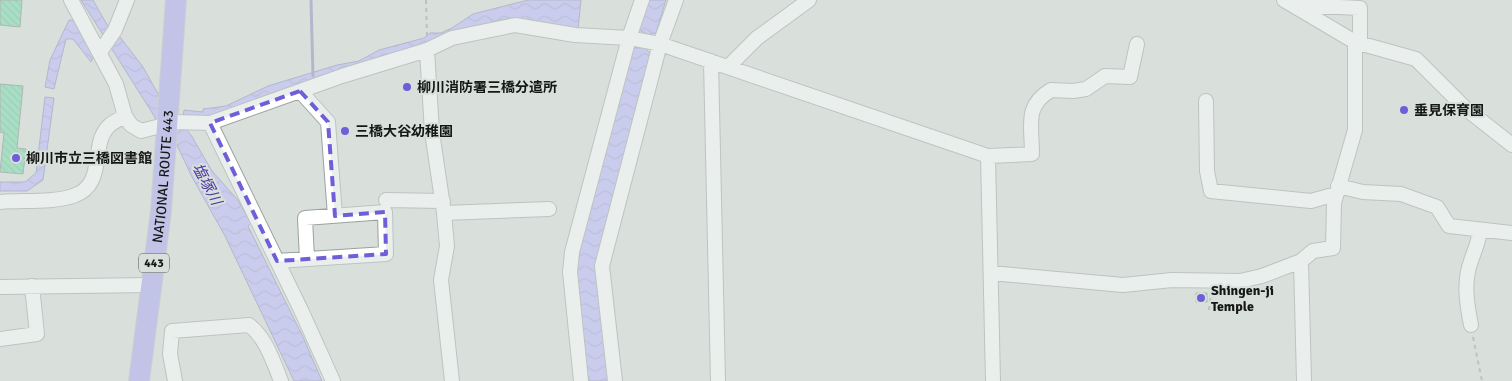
<svg xmlns="http://www.w3.org/2000/svg" width="1512" height="381" font-family="Signika,'Noto Sans JP',sans-serif">
<defs>
<pattern id="water-waves" width="16" height="10" patternUnits="userSpaceOnUse" patternTransform="scale(1.25)"><rect width="16" height="10" fill="#b6b4fe"/><path d="M0 5q4-4 8 0t8 0" fill="none" stroke="#9c9ad9"/></pattern>
<pattern id="building-back-hatch" width="6" height="6" patternUnits="userSpaceOnUse" patternTransform="scale(1.25)"><rect width="6" height="6" fill="#6adca6"/><path d="M-1 5l2 2M0 0l6 6M5-1l2 2" fill="none" stroke="#5bbc8e"/></pattern>
</defs>
<rect width="100%" height="100%" fill="#d9e0dc"/>
<path fill="url(#water-waves)" stroke="#8685b8" d="M81,0H93L110,30L120,37L143,67L161,99L191,135L212,171L237,199L251,223L248,226L303,337L322,381H294L225,236L192,177L175,141L156,119Z
M528,0H581L578,29L514,20L201,119L183,117L184,110L203,112V109L226,106L268,86L337,65L359,61L379,50L424,38L430,33H441L452,28L473,14Z
M648,0H666L656,33L650,34L646,49L652,55L598,266L611,381H589V377H585L574,271L576,258L631,48H641L645,33L639,30Z
M69,20H75L96,51L91,62L73,39H66L54,89L45,87L50,60Z
M45,97L54,98L43,180L27,191H0V182H25L36,173Z"/>
<g fill="none" stroke-linecap="round" stroke-linejoin="round">
<path stroke="#8685b8" stroke-width="3" d="M311,0L313,76"/>
</g>
<path fill="url(#building-back-hatch)" stroke="#7d8480" d="M0,0H22L20,27L0,25Z
M0,84L23,86L17,148L26,149L23,174L0,172L4,133L0,132Z
M1196,293H1207V302H1196Z"/>
<g fill="none" stroke-linecap="round" stroke-linejoin="round">
<defs>
<path id="minor" d="M71,0L116,84L125,116L131,125L141,131L176,122L210,123L342,76L427,50L452,38L515,25L575,35L629,38L660,44L988,156L993,381
M1284,0L1355,42L1416,59L1465,108L1512,145
M1295,5L1360,8V44
M427,50L432,132L444,213L447,246L441,280L452,381
M100,52L115,30L127,0
M711,61L718,381
M728,67L757,38L809,0
M300,91L328,122L335,216
M1206,101L1207,171L1211,191L1311,201L1336,194
M210,123L301,310L333,381
M988,156L1032,154C1032,125 1024,106 1051,90L1073,91L1086,89L1105,76L1130,77L1137,44
M1338,186L1363,192L1401,194L1437,207L1449,226L1512,233
M386,200L443,201
M0,202C23,200 51,203 73,196C107,185 90,145 108,127C112,122 120,119 125,116
M444,213L549,209
M277,261L386,254L385,212L305,218L307,259
M1301,261L1304,381
M991,273L1123,285L1172,280L1240,281L1262,276L1301,261L1313,251L1333,248L1334,203L1355,130V42
M0,287L151,285
M1471,325C1467,305 1463,282 1471,261C1475,249 1478,244 1480,231
M0,339L37,334L32,286
M175,381L170,354L172,331L249,325C266,338 273,361 281,381
M581,381L570,272L572,252L629,38L642,0
M615,381L602,266L660,44L676,0"/>
<g id="highway">
<path id="s1" d="M139,381L161,211L176,0"/>
</g>
</defs>
<use href="#minor" stroke="#9ba29e" stroke-width="16"/>
<use href="#highway" stroke="#bdbebe" stroke-width="22"/>
<path stroke="#989e9b" stroke-width="2" stroke-dasharray="4 4" stroke-linecap="butt" d="M426,0L427,38
M1209,310L1211,293
M1473,337L1482,381"/>
<use href="#minor" stroke="#fff" stroke-width="14"/>
<use href="#highway" stroke="#a5a2f4" stroke-width="20"/>
</g>
<path d="M0 0H1512V381H0ZM300,91L328,122L335,216L385,212L386,254L277,261L210,123Z" fill="#d9e0dc" fill-opacity=".55" fill-rule="evenodd"/>
<path fill="none" stroke="#6e5fd9" stroke-width="4" stroke-dasharray="10 6" stroke-linejoin="round" d="M300,91L328,122L335,216L385,212L386,254L277,261L210,123Z"/>
<g fill="#6e5fd9" stroke="#d9e0dc" stroke-width="2">
<circle cx="407" cy="87" r="5"/>
<circle cx="1404" cy="110" r="5"/>
<circle cx="345" cy="131" r="5"/>
<circle cx="16" cy="158" r="5"/>
<circle cx="1201" cy="298" r="5"/>
</g>
<g text-anchor="middle" dominant-baseline="central" stroke-width="4" stroke-linejoin="round" paint-order="stroke">
<rect fill="#d9e0dc" stroke="#505351" stroke-width="1" x="139" y="253.5" width="30" height="19" rx="4"/>
<g font-size="12" font-weight="bold" fill="#151716">
<text x="154" y="263">443</text>
</g>
<g font-size="14" font-weight="bold" fill="#151716" stroke="#d9e0dc" text-anchor="start">
<text x="417" y="87">柳川消防署三橋分遣所</text>
<text x="1414" y="110">垂見保育園</text>
<text x="355" y="131">三橋大谷幼稚園</text>
<text x="26" y="158">柳川市立三橋図書館</text>
<text x="1211" y="290">Shingen-ji<tspan x="1211" dy="16">Temple</tspan></text>
</g>
<g font-size="14" fill="#151716" stroke="#d9e0dc">
<text stroke="none"><textPath href="#s1" startOffset="206">NATIONAL ROUTE 443</textPath></text>
</g>
<g font-size="15" font-style="italic" fill="#4938a0" stroke="#d9e0dc">
<text transform="translate(207 184) rotate(62)">塩塚川</text>
</g>
</g>
</svg>
